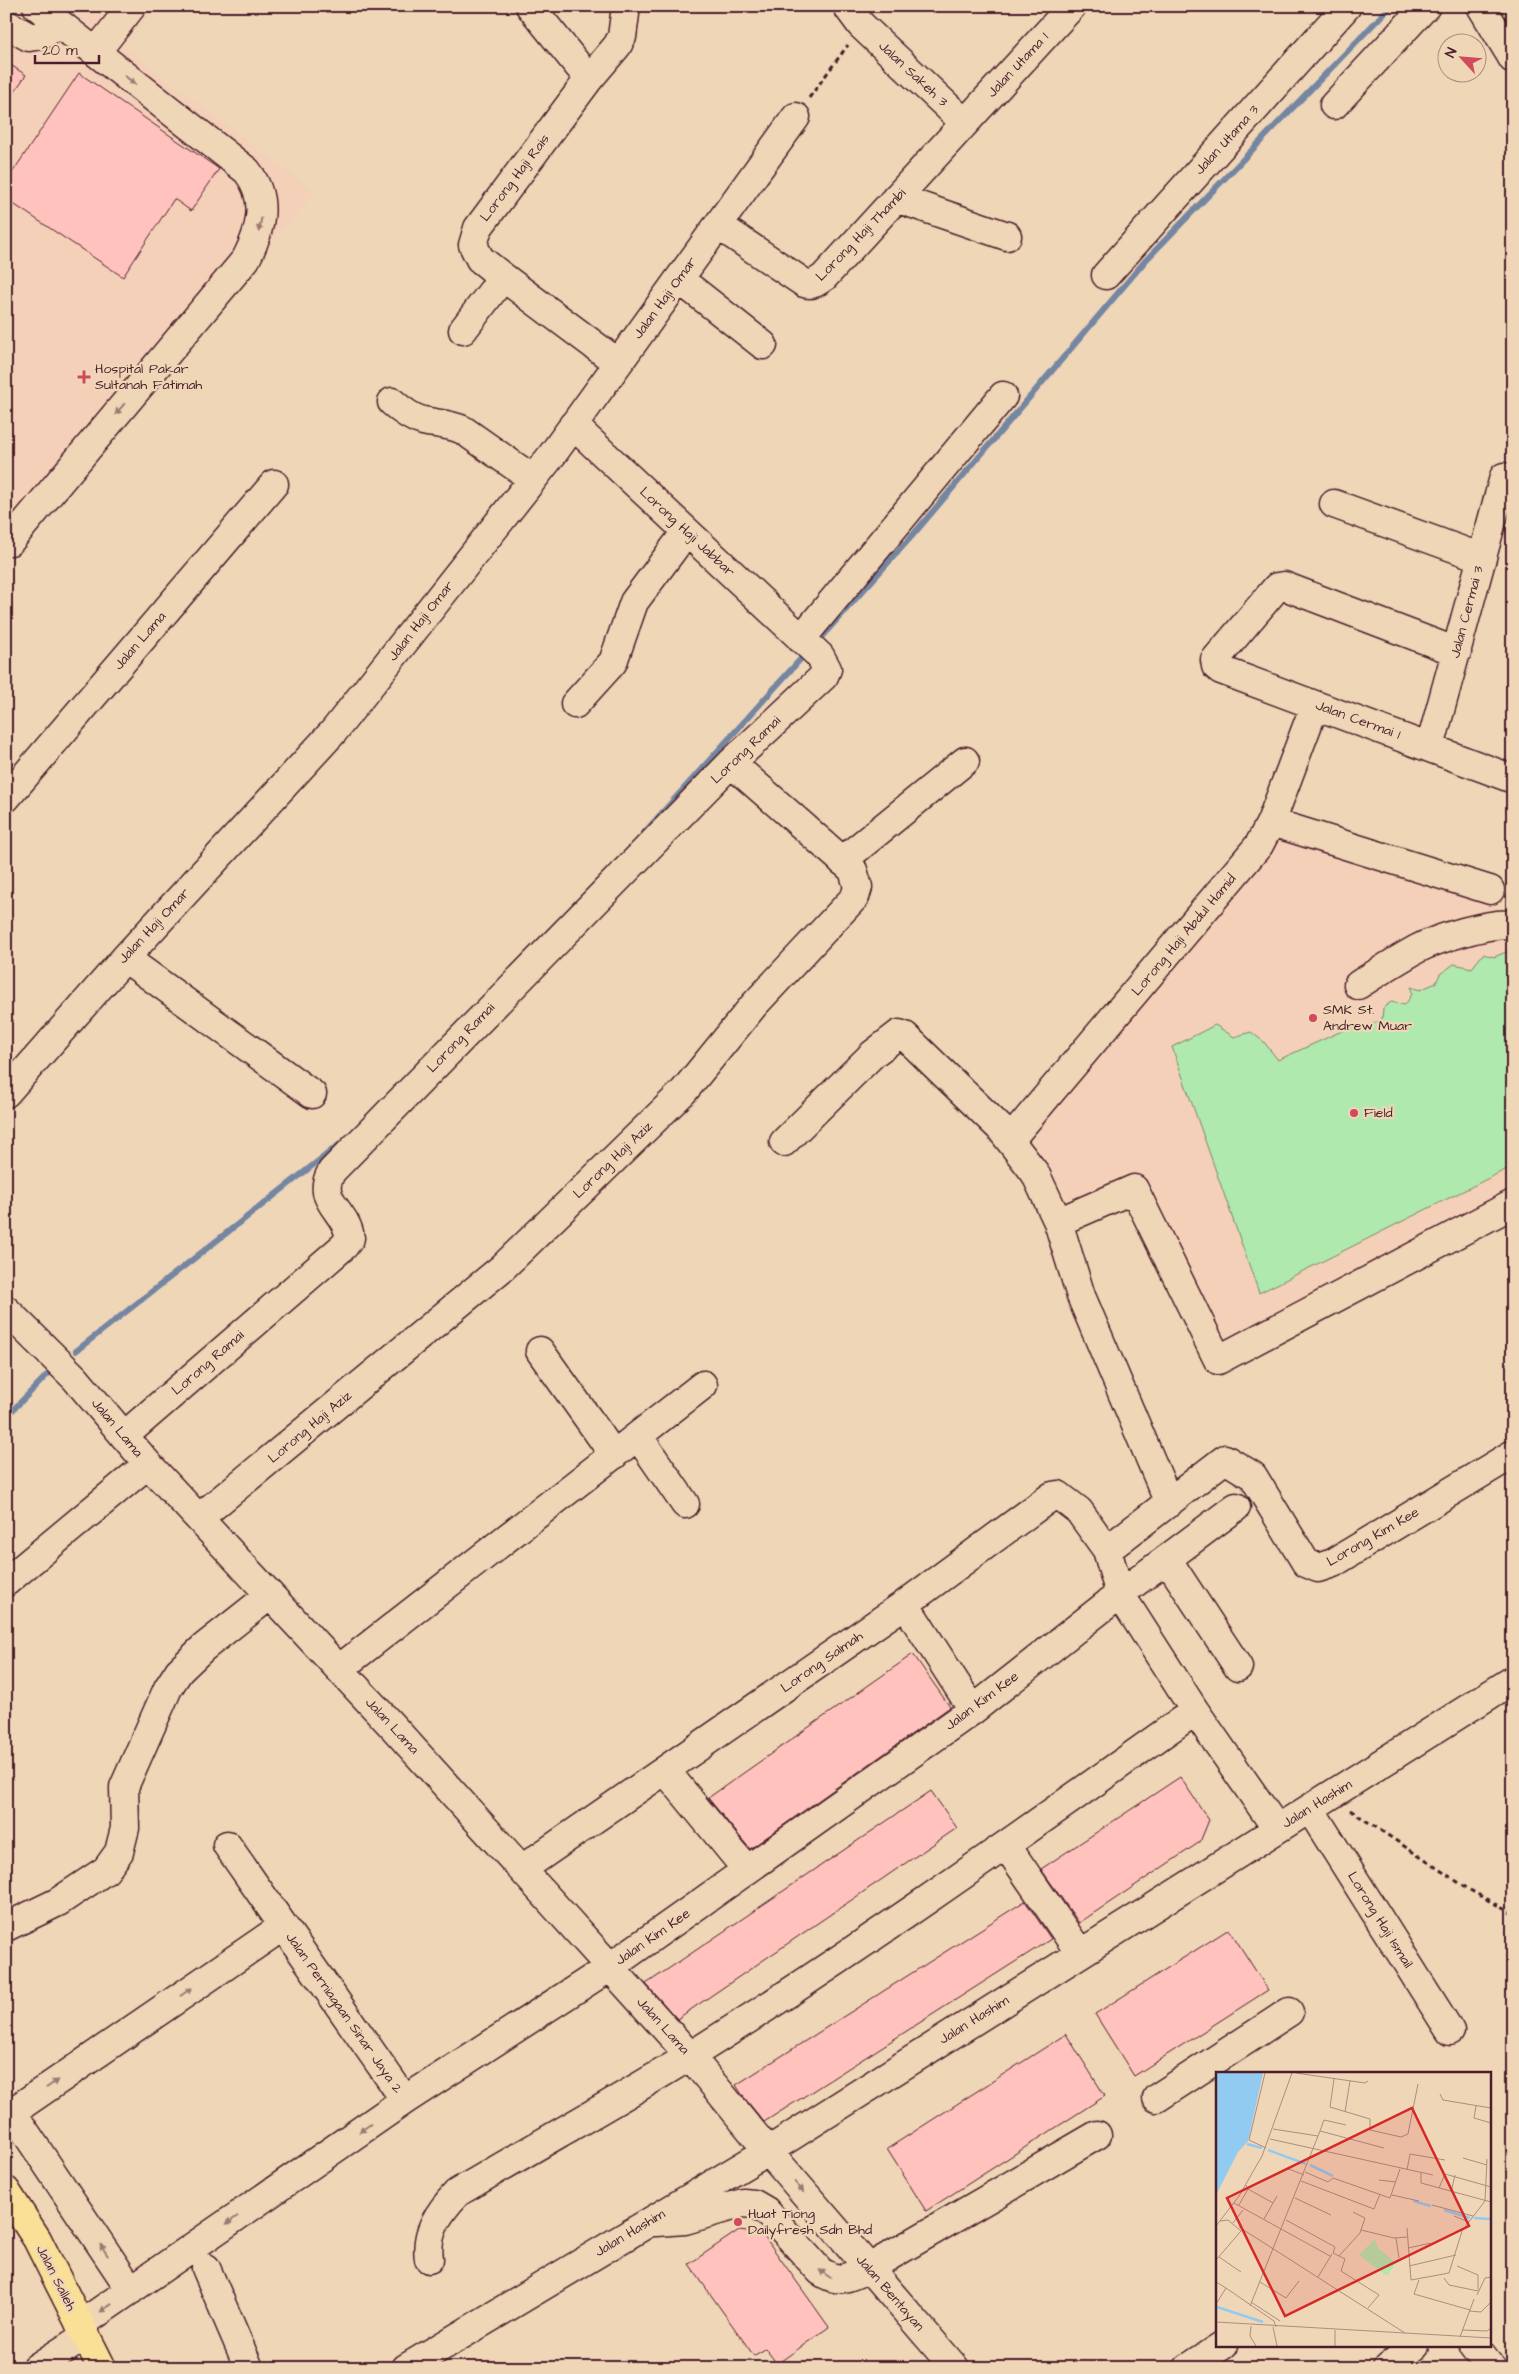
<svg xmlns="http://www.w3.org/2000/svg" width="1519" height="2374" font-family="'Architects Daughter',sans-serif">
<rect width="100%" height="100%" fill="#efd6b7"/>
<filter id="ink" filterUnits="userSpaceOnUse"><feTurbulence type="fractalNoise" baseFrequency=".02" numOctaves="2"/><feDisplacementMap in="SourceGraphic" scale="10" xChannelSelector="R" yChannelSelector="G"/><feConvolveMatrix kernelMatrix="1 2 1 2 8 2 1 2 1" color-interpolation-filters="sRGB"/></filter>
<g filter="url(#ink)">
<path fill="#f4d0b9" d="M6,6H157L122,46L315,192L6,563Z
M1267,832L1442,886L1513,912V1211L1218,1360L1134,1189L1075,1214L1024,1124Z"/>
<path fill="#afe9ae" stroke="#7c846c" d="M1506,952H1513V1166L1259,1293L1172,1047L1215,1025L1234,1037L1251,1032L1264,1042L1278,1060L1355,1025L1361,1031L1382,1019L1383,1008L1391,1002L1405,1005L1412,994L1411,987L1420,990L1436,983L1440,974L1454,964L1472,968L1483,954L1494,957Z"/>
<g fill="none" stroke-linecap="round" stroke-linejoin="round">
<path stroke="#7586a2" stroke-width="6" d="M816,643L912,536L1146,260L1391,6
M643,834L807,652
M76,1351L345,1140
M6,1417L48,1374"/>
</g>
<path fill="#ffc2bd" stroke="#4a1f2b" d="M6,62L26,75L6,104Z
M79,73L219,169L191,211L174,199L123,277L6,199V182Z
M913,1654L950,1707L750,1849L708,1798Z
M1180,1777L1209,1820L1200,1842L1079,1923L1041,1869Z
M931,1791L957,1828L790,1942L677,2019L646,1984Z
M1025,1901L1051,1939L764,2122L743,2096L736,2085Z
M1229,1929L1268,1990L1134,2076L1095,2014Z
M1066,2034L1105,2096L926,2211L887,2149Z
M739,2230L762,2233L829,2327L777,2364L765,2348L754,2356L689,2264Z"/>
<g fill="none" stroke-linecap="round" stroke-linejoin="round">
<defs>
<path id="minor" d="M530,6L589,79
M847,6L861,25L965,123
M1481,6L1513,59
M6,24L29,37L42,35L59,24
M96,52L132,6
M1334,105L1426,6
M896,198L1007,236
M718,225L804,283C812,286 817,282 824,277L1072,6
M1106,275L1347,6
M679,279L763,345
M463,330L503,277
M618,363L503,277L480,259L473,245L478,228L589,79L617,46L622,37L626,6
M392,402C401,410 411,418 423,421C437,424 450,424 463,430L533,479
M1334,504L1482,558
M6,541H10L246,259C261,230 269,199 247,171L37,6
M801,639L1003,396
M1457,652L1284,586L1277,587L1215,660L1216,666L1221,670L1513,779
M575,704L613,662L634,602L686,532
M1430,747L1504,477
M6,798L274,484
M1271,822L1490,890
M842,861L965,761
M125,958L312,1094
M1358,985C1377,973 1397,960 1417,949C1436,939 1492,921 1513,925
M6,1093L125,958L334,731L552,455L796,117
M1010,1140L1259,845L1271,822L1315,705
M784,1142L873,1054L899,1034L905,1036L1000,1128L1035,1173L1058,1222L1081,1296L1169,1503
M1058,1222L1134,1189L1218,1360L1513,1204
M6,1310L75,1378L148,1464L394,1728L610,1967L690,2056L768,2151L955,2368
M540,1351L614,1455
M124,1436L344,1246L350,1238C347,1210 314,1201 332,1171L731,763L824,676L827,669L820,656L573,425
M638,1436L685,1504
M199,1518L502,1268L684,1091L754,1005L855,897L858,887L853,870L731,763
M1107,1550L1225,1459L1253,1476L1306,1563L1318,1568L1333,1563L1513,1454
M1167,1559L1238,1667
M6,1582L148,1464
M905,1604L973,1710
M339,1669L703,1385
M665,1770L747,1870
M1310,1809L1450,2031
M227,1845L405,2100
M1006,1845L1080,1953
M522,1869L905,1604L1052,1496L1058,1495L1079,1511L1107,1550L1120,1594L1195,1711L1277,1829
M6,1927L58,1902L106,1870L119,1852L125,1828L124,1787L168,1688L179,1671L203,1648L270,1595
M1157,2098L1289,2012
M6,2112H12L282,1927
M12,2112L131,2290
M656,2222L685,2220L743,2203L754,2204L766,2211L820,2271C840,2285 848,2277 869,2268L1097,2135
M429,2259C425,2232 439,2212 457,2193C534,2147 614,2103 690,2056C863,1948 1029,1829 1195,1711
M206,2268L249,2368
M80,2325L405,2100L610,1967L973,1710L1120,1594L1236,1507
M1474,2345L1492,2368
M36,2368L85,2336
M406,2368L768,2151L1513,1680
M1188,2368L1223,2345
M1387,2368L1415,2345"/>
<path id="major" d="M6,2191L37,2239L102,2368"/>
</defs>
<use href="#minor" stroke="#4a1f2b" stroke-width="31"/>
<use href="#major" stroke="#4a1f2b" stroke-width="31"/>
<path stroke="#4a1f2b" stroke-width="3" stroke-dasharray="5 4" stroke-linecap="butt" d="M809,98L848,45
M1350,1810L1470,1890L1513,1914"/>
<use href="#minor" stroke="#efd6b7" stroke-width="28"/>
<use href="#major" stroke="#fadf96" stroke-width="28"/>
</g>
<defs><path id="oneway-solid" d="M-6-.8H1V-3.2L6.5 0L1 3.2V.8H-6Z" transform="scale(1.25)"/></defs>
<g fill="#9c7a71">
<use href="#oneway-solid" transform="translate(130 80) rotate(38)"/>
<use href="#oneway-solid" transform="translate(260 225) rotate(102)"/>
<use href="#oneway-solid" transform="translate(120 409) rotate(130)"/>
<use href="#oneway-solid" transform="translate(186 1992) rotate(-35)"/>
<use href="#oneway-solid" transform="translate(52 2084) rotate(-35)"/>
<use href="#oneway-solid" transform="translate(365 2128) rotate(145)"/>
<use href="#oneway-solid" transform="translate(799 2187) rotate(49)"/>
<use href="#oneway-solid" transform="translate(232 2220) rotate(145)"/>
<use href="#oneway-solid" transform="translate(104 2250) rotate(-124)"/>
<use href="#oneway-solid" transform="translate(825 2274) rotate(-145)"/>
<use href="#oneway-solid" transform="translate(106 2308) rotate(146)"/>
</g>
</g>
<g fill="#d1495b" stroke="#efd6b7" stroke-width="2">
<path d="M81.5 369.5h5v5h5v5h-5v5h-5v-5h-5v-5h5z"/>
<circle cx="1313" cy="1018" r="5"/>
<circle cx="1354" cy="1113" r="5"/>
<circle cx="738" cy="2222" r="5"/>
</g>
<g text-anchor="middle" dominant-baseline="central" stroke-width="4.5" stroke-linejoin="round" paint-order="stroke">
<g font-size="14" fill="#4a1f2b" stroke="#efd6b7">
<text transform="translate(1018 65) rotate(-47)">Jalan Utama 1</text>
<text transform="translate(913 74) rotate(43)">Jalan Sakeh 3</text>
<text transform="translate(1227 140) rotate(-48)">Jalan Utama 3</text>
<text transform="translate(515 178) rotate(-53)">Lorong Haji Rais</text>
<text transform="translate(861 235) rotate(-46)">Lorong Haji Thambi</text>
<text transform="translate(665 298) rotate(-54)">Jalan Haji Omar</text>
<text transform="translate(687 532) rotate(43)">Lorong Haji Jabbar</text>
<text transform="translate(1467 612) rotate(-75)">Jalan Cermai 3</text>
<text transform="translate(421 621) rotate(-52)">Jalan Haji Omar</text>
<text transform="translate(140 641) rotate(-49)">Jalan Lama</text>
<text transform="translate(1358 720) rotate(20)">Jalan Cermai 1</text>
<text transform="translate(746 750) rotate(-44)">Lorong Ramai</text>
<text transform="translate(154 926) rotate(-47)">Jalan Haji Omar</text>
<text transform="translate(1184 935) rotate(-50)">Lorong Haji Abdul Hamid</text>
<text transform="translate(461 1038) rotate(-46)">Lorong Ramai</text>
<text transform="translate(613 1160) rotate(-44)">Lorong Haji Aziz</text>
<text transform="translate(208 1363) rotate(-41)">Lorong Ramai</text>
<text transform="translate(310 1427) rotate(-40)">Lorong Haji Aziz</text>
<text transform="translate(117 1428) rotate(50)">Jalan Lama</text>
<text transform="translate(1373 1537) rotate(-30)">Lorong Kim Kee</text>
<text transform="translate(822 1662) rotate(-35)">Lorong Salmah</text>
<text transform="translate(982 1701) rotate(-37)">Jalan Kim Kee</text>
<text transform="translate(392 1726) rotate(47)">Jalan Lama</text>
<text transform="translate(1317 1804) rotate(-32)">Jalan Hashim</text>
<text transform="translate(1380 1920) rotate(58)">Lorong Haji Ismail</text>
<text transform="translate(653 1937) rotate(-35)">Jalan Kim Kee</text>
<text transform="translate(344 2013) rotate(55)">Jalan Perniagaan Sinar Jaya 2</text>
<text transform="translate(974 2020) rotate(-32)">Jalan Hashim</text>
<text transform="translate(663 2026) rotate(48)">Jalan Lama</text>
<text transform="translate(630 2233) rotate(-31)">Jalan Hashim</text>
<text transform="translate(56 2278) rotate(63)">Jalan Salleh</text>
<text transform="translate(890 2293) rotate(49)">Jalan Bentayan</text>
</g>
<g font-size="14" fill="#4a1f2b" stroke="#efd6b7" text-anchor="start">
<text x="95" y="369">Hospital Pakar<tspan x="95" dy="16">Sultanah Fatimah</tspan></text>
<text x="1323" y="1010">SMK St.<tspan x="1323" dy="16">Andrew Muar</tspan></text>
<text x="1364" y="1113">Field</text>
<text x="748" y="2214">Huat Tiong<tspan x="748" dy="16">Dailyfresh Sdn Bhd</tspan></text>
</g>
</g>
<g transform="translate(1216 2072)">
<rect width="275" height="275" fill="#efd6b7"/>
<path d="M159,167L162,176L180,191L171,204L143,183Z" fill="#afe9ae"/>
<path d="M0,1H47L32,69L22,80L0,123Z" fill="#91cbf1"/>
<path fill="none" stroke="#91cbf1" stroke-width="2.5" d="M31,72L46,76M52,78L90,92M94,93L117,104M197,129L215,134M228,138L254,146M258,146L275,147M1,235L47,250"/>
<path fill="none" stroke="#ad8d7f" stroke-width="1" d="M49,1L33,68L50,76M80,1L149,11L152,9M118,7L114,35L154,47V58L185,65L192,62L202,12M224,22L227,28L275,36M260,34L258,46L275,51M129,40L134,9M57,57L102,64M104,59L108,48L130,53M54,67L217,103M247,86L271,93M191,98L194,82L229,88M66,99L73,97L88,103M89,100L112,110L117,106L174,126L184,97M205,101V111L275,130M163,108L180,110M85,109L158,137L164,122M30,113L32,117L57,131M223,116L229,102L275,115M235,120L239,103M176,123L203,129M79,126L115,143M269,129L271,87M18,131L114,184M23,133L32,117M216,133L257,144M238,144L253,150M48,147L61,124M70,148L119,175L117,181M17,151L27,138M0,154L23,124L46,84L76,1M23,155L189,261M191,156L195,208L233,201L246,159L269,129M145,158L178,166L191,165M180,166L183,186M192,176L215,171M117,181L129,187L125,199L163,223L152,236M123,184L144,161L149,146L137,140M3,185L25,200M0,188L25,159L12,148L4,149M193,194L240,183M241,194L262,203V218M102,205L116,182M228,206L233,213L262,219M203,208L198,222L254,238M0,210L10,216L0,232M44,210L70,226L83,209M10,216L58,249L60,255M261,223L269,206L275,205M35,230L64,249M34,234L104,59L168,76M253,239L265,240L274,231M0,250L275,266M35,254L34,264L40,274M57,255L61,274M246,258L271,259L275,256M244,265L258,227M119,274V258"/>
<path fill="#d62828" fill-opacity="0.15" stroke="#d62828" stroke-width="2.5" d="M196,36L253,154L69,244L11,126Z"/>
<rect width="275" height="275" fill="none" stroke="#4a1f2b" stroke-width="2.5"/>
</g>
<rect width="1519" height="2374" fill="none" stroke="#efd6b7" stroke-width="25"/>
<rect x="12" y="12" width="1494" height="2349" fill="none" stroke="#4a1f2b" stroke-width="2" filter="url(#ink)"/>
<g transform="translate(1462 58) rotate(296)"><circle r="24" fill="#efd6b7" stroke="#ad8d7f"/>
<path d="M0-4L9 19L0 12L-9 19Z" fill="#d1495b"/>
<text y="-8" font-size="14" font-weight="bold" text-anchor="middle" fill="#4a1f2b">N</text>
</g>
<path d="M35 55v8h64v-8" fill="none" stroke="#4a1f2b" stroke-width="2.5"/>
<text x="42" y="55" font-size="15" fill="#4a1f2b" stroke="#efd6b7" stroke-width="4" paint-order="stroke">20 m</text>
</svg>
